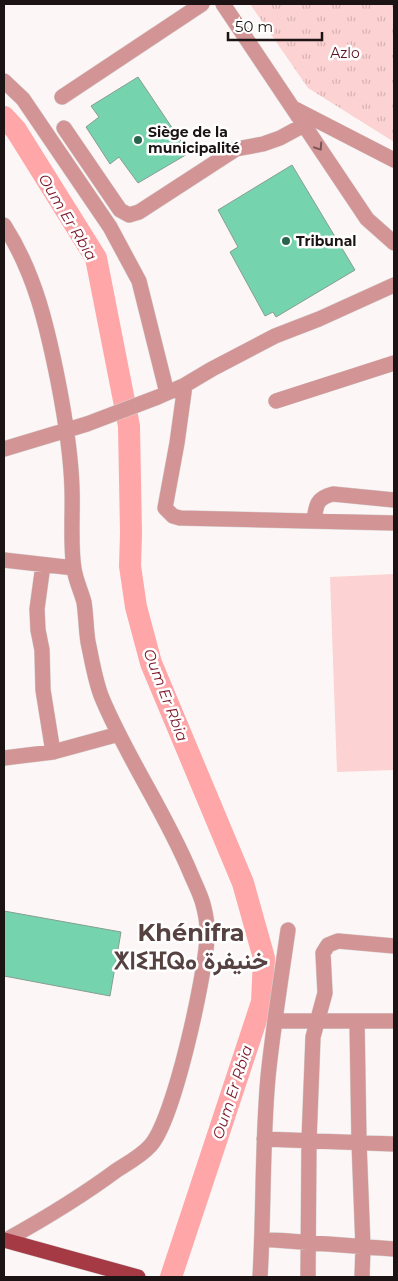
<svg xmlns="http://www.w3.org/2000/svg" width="398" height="1281" font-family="Montserrat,Vazirmatn,'Noto Sans Tifinagh',sans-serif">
<defs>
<pattern id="park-tufts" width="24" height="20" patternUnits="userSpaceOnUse" patternTransform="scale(1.25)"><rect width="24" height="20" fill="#fcd2d2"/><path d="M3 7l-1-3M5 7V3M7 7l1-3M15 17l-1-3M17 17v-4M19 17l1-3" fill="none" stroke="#d7b3b3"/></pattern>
</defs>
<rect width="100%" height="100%" fill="#fcf7f6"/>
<path fill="url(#park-tufts)" d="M250,4H394V142L308,88Z"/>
<path fill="#fcd2d2" d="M394,574V770L337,772L330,577Z"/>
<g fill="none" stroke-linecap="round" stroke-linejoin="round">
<path stroke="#ffa6a8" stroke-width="22" d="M4,117L16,130L96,258L129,426L131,533L130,566L136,607L151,663L243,883L264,958L262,1002L171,1277"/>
</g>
<path fill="#75d4ae" stroke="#879d92" d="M138,77L189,153L138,183L119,157L110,164L86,127L99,117L91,106Z
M292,165L355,270L276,317L273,312L265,316L230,252L238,247L218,210Z
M4,911L121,932L110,996L4,976Z"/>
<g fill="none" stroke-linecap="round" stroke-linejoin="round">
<defs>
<path id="minor" d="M223,4L367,219L394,243
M4,81L23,99L110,227L139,281L167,393
M62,97L202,4
M295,109L394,160
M64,128L120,210L129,215L139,212L236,149L263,144L280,138L304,125
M4,225C35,273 47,326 58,381C65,417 71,453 72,489C73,514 70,544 74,569C76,581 81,591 84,602C86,615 86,629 88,642C92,660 95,681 102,698C127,758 165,812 190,872C194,882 200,893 203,904C206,915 208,926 207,938C205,976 174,1121 150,1146C141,1156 128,1163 117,1170C82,1196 44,1219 6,1240
M185,385L177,443L165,508L173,516L180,518L394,523
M276,401L394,363
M4,449L87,424L158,397L185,385L212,369L275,336L319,319L394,285
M314,521C316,506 316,498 333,494L394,500
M4,560L74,568
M43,565L37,609L38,630L42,650L43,690L53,752
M4,758L53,752L119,734
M276,1021H394
M357,1021L359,1142L363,1247L362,1277
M264,1139L394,1144
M262,1239L394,1249
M260,1277C264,1210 262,1144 268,1077C273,1028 281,979 288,930
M308,1277L309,1141L313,1037L325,993L323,953L328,945L338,941L394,946"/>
<path id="major" d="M4,1240L138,1277"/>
</defs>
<use href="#minor" stroke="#d8d3d2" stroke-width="16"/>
<use href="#major" stroke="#d8d3d2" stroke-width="16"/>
<use href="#minor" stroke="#d29495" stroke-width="15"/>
<use href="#major" stroke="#a53a45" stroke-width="15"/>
</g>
<defs><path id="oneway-chevron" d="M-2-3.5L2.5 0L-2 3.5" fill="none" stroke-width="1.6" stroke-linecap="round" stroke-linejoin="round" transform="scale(1.25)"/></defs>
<use stroke="#775454" href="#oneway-chevron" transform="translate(319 147) rotate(56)"/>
<g fill="#29644e" stroke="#fff" stroke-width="2">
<circle cx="138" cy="140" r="5"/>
<circle cx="286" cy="241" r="5"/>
</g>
<g text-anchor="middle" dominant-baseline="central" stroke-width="5" stroke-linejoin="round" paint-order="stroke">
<g font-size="14" fill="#5f121d" stroke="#fff">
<text x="345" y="53">Azlo</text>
</g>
<g font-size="14" font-weight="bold" fill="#1c1414" stroke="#fff" text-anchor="start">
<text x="148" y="132">Siège de la<tspan x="148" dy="16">municipalité</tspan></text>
<text x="296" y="241">Tribunal</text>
</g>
<g font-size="15" font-style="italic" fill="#7b1425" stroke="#fff">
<text transform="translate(68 217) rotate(59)">Oum Er Rbia</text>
<text transform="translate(166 695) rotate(69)">Oum Er Rbia</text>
<text transform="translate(232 1092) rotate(-72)">Oum Er Rbia</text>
</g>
<g font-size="24" font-weight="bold" fill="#574242" stroke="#fff">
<text x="191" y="932">Khénifra<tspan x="191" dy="28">ⵅⵏⵉⴼⵕⴰ خنيفرة</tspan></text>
</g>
</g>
<rect width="398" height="1281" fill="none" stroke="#1c1414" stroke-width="10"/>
<path d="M228 32v8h94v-8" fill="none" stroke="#1c1414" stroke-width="2.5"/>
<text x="235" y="32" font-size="15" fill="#1c1414" stroke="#ffffff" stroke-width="4" paint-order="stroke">50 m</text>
</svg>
